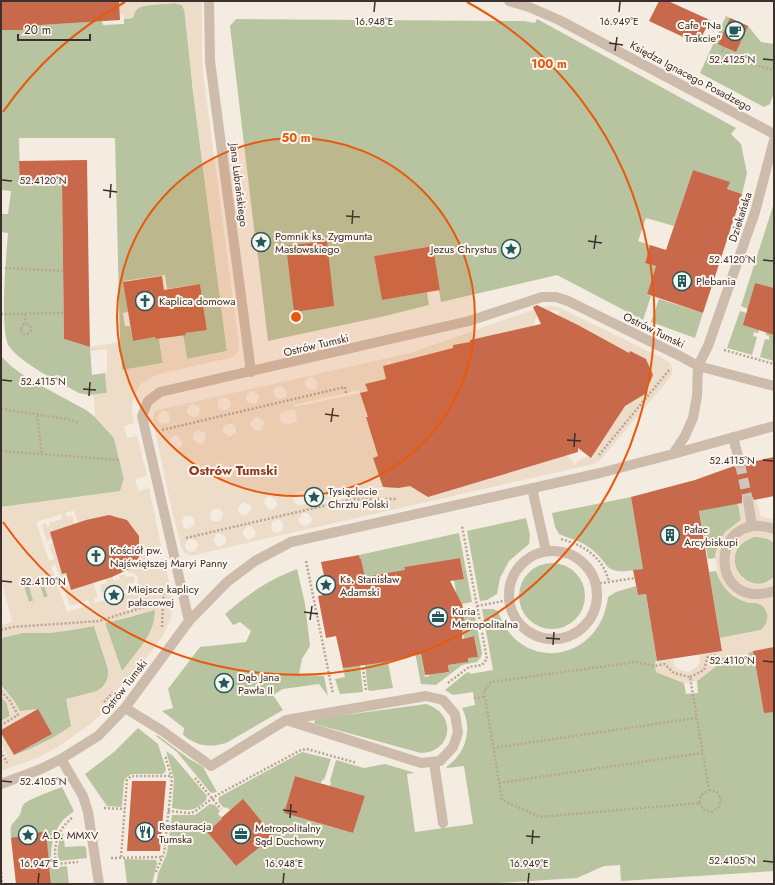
<svg xmlns="http://www.w3.org/2000/svg" width="775" height="885" font-family="Jost,sans-serif">
<rect width="100%" height="100%" fill="#f4ebe1"/>
<path fill="#b8c4a0" d="M175,3L182,5L185,12L193,91L227,351L187,359L183,335H185V333L207,329L200,284L167,289L165,275L124,281L128,312L123,313L125,326H130L133,341L155,337L156,339H159L163,363L122,370L120,342L115,138H19L20,184H62L64,339L90,347L92,375L105,373L107,393L90,395L79,393C58,381 21,364 8,345C0,325 6,259 8,233L1,232V214H8L11,191L1,190V30H25V26L102,21L103,25L124,24V19L133,18C134,15 134,12 137,9C142,4 166,4 175,3Z
M726,16L748,26L761,42L774,44V92L770,104L764,107L700,73Z
M236,19L524,21L535,23L537,19L736,128L731,134L741,144L747,173L742,194L727,189L729,182L693,170L674,226L646,218L638,241L650,245L645,262L656,266L647,294L651,296L643,320L557,275L441,302L439,290H440L433,246L374,256L382,300L427,292L429,305L385,316L268,341L257,248L267,247L266,236L255,237L230,26Z
M774,203V288L755,283L748,309L741,306Z
M659,299L703,313L695,338L651,322Z
M740,311L747,313L744,325L759,330L758,333L754,332L753,336L757,337L752,355L727,348Z
M766,332L774,334V361L760,357L765,339L769,340V336L766,335Z
M1,356L11,366L27,378L86,410L95,417L114,438L124,479L120,492L1,507Z
M631,497L643,569C632,570 616,575 607,566C602,559 597,553 590,548C581,541 570,539 559,534L555,527L552,513Z
M738,503L741,520C724,533 719,536 715,558L708,559L699,511Z
M526,518L530,535L529,544L509,561L500,578L497,594L487,600L480,601L467,531Z
M459,533L472,602L462,604L459,598H457L454,580L464,578L460,558L404,567L405,571L371,576L365,578L361,559H360L359,555Z
M754,537C762,537 768,538 774,543V577C747,602 712,551 754,537Z
M519 596a33 33 0 1 1 66 0a33 33 0 1 1-66 0Z
M297,569L305,604L310,646L302,659L299,674L324,676L328,696L319,684L283,689L273,695L283,710L226,743C209,748 197,746 183,735L184,728L162,711L173,708L168,689L200,647L246,642L251,631L240,622L233,625L225,614C248,594 268,580 297,569Z
M716,571C721,586 732,599 748,602C753,603 759,602 763,606C770,613 769,624 761,630L720,638L709,572Z
M42,578L48,597L44,598L39,583L33,601L29,602L23,584Z
M636,586L638,595L646,594L657,661L655,662L656,672L684,683L686,694L698,693L697,681L719,664L718,658C725,657 729,656 734,661L746,663V654L753,651L761,696L774,693V871L621,881L620,865L604,866L577,878L484,884H156L158,874L167,853L172,815H195L210,804L215,805L220,811L218,814L223,819L207,832L236,866L274,836L243,800L230,810L226,807L224,808C221,805 217,802 219,797L302,752L331,759L324,780L323,779L321,783L295,776L284,813L353,833L365,796L330,786L331,782L330,781L336,760L364,768L385,764L415,773L407,774L415,832L473,824L464,766L447,768L446,767C466,754 473,729 462,708L475,705L473,692L453,695L445,690L466,673L470,672V674L493,670L482,609H493L498,611C518,674 600,664 608,597L616,592Z
M155,609C156,634 136,653 122,672L105,623L130,617Z
M474,611L482,653L481,657L477,662L462,665L436,685L421,684L412,636L413,614L425,677L429,676L428,669L444,666L446,673L449,672L448,665L467,662L468,658L478,657L474,636L464,638L461,621L464,613Z
M94,626C97,635 100,644 103,653C108,668 114,681 97,691C90,700 79,718 72,726C60,737 29,750 14,755L52,734L20,711L14,701L1,685V638L22,633H49L71,630Z
M384,642L393,688L370,691L368,690L365,665Z
M360,665L363,692L340,694L335,679L345,677L343,668Z
M1,696L7,704L10,716L1,721Z
M426,704C458,714 452,753 421,753L315,724L314,723L316,719Z
M138,728L158,744L166,769L165,772L163,774H131L126,778L124,781L122,806L121,807L107,806L85,774L114,752Z
M157,735L188,758L203,767L217,792L212,793L210,792L177,752L156,736Z
M166,751L173,756L207,796L206,800C195,812 188,811 172,808L174,779Z
M62,787L74,811C71,814 67,816 64,819C54,830 51,844 51,858L48,859L11,838C10,822 11,827 19,816C22,812 21,807 24,804C29,799 54,790 62,787Z
M63,833L65,847L83,846L86,847L87,858L59,861C56,852 58,841 63,833Z
M124,859L156,860L157,863L152,884H126H127Z
M67,866L69,884H51L50,868Z"/>
<path fill="#ecdcc8" fill-rule="evenodd" d="M119,1H202V58L203,74L239,344V350L236,355L230,358L159,374L148,379L140,385L135,394L132,404V414L134,423L124,426L127,438L137,436L147,476L135,479L138,491L149,488L161,546L148,549L150,562L164,559L171,591L172,608L171,618L162,637L126,685L105,711L90,724L58,747L37,758L1,771V759L7,756L1,744V736L2,735L14,755L26,751L54,737L71,726L66,699L97,691L102,688L106,682L108,676V669L94,626L49,633H22L1,638V625L12,622L1,579V507L120,491L124,479L114,438L95,417L94,399L93,395L107,393L105,373L107,372V349L90,351V347L120,342L122,370L163,363L159,339L183,335L187,359L227,351L193,91L184,8L182,5L175,3L142,6L137,9L134,13L133,18L124,19L123,14H120ZM74,510L78,523L101,517L115,516L120,518L132,526L135,531L127,568L128,573H133L136,575L138,578V582L136,586L133,588L134,592L119,596L117,589L123,587L124,590L129,588L128,586L134,582L135,579L133,576L126,577L125,574L119,576L120,579L114,581L112,576L106,578L107,583L100,585L102,593L109,591L112,598L95,603L94,599L98,597L93,582L71,590L69,585L63,587L70,606L88,600L90,605L67,612L51,566L55,564L62,583L68,581L65,573H62L53,543L49,545L54,559L49,561L36,522L61,514L62,519L49,523L50,526L47,527L46,523L42,525L47,541L52,539L51,534L53,531L75,525L72,516L67,517L65,513ZM42,578L48,596L44,598L39,583L29,586L33,601L29,602L23,584ZM155,610L154,623L149,636L122,671L105,623Z
M551,306L560,308L662,358L670,363L672,367V374L668,380L603,457L598,462L589,465L194,555H189L185,553L182,549L173,515L153,421L154,413L158,410L410,353L541,307ZM551,310L559,311L558,314L566,324L570,321L573,322L572,325L589,331L604,342L605,340L609,342L608,344L644,362L647,361L649,364L645,366L646,379L650,382L649,385L646,384L637,394L639,398L635,400L633,397L613,419L592,453L594,455L592,458L589,456L577,461L576,465L573,464V461L565,455L490,477V479L488,480L487,478L430,493L428,497L425,495L427,491L403,481L404,487L397,489L395,483L373,458L387,454L378,421L368,424L366,417L375,414L360,393L368,391L365,385L393,378L387,365L388,362L392,364L453,348V345L470,344V340L533,326L537,315L551,313ZM310,377L314,378L318,383L315,390L308,389L305,386V383L307,379ZM279,386H282L287,392L286,396L280,399L276,398L273,391L275,388ZM359,390L360,393L294,407V405ZM251,391L258,394L259,397L256,404L249,403L246,400V396ZM223,398H227L230,400L231,404L228,410H220L218,407V403L219,399ZM192,404L199,407L200,410L199,414L197,417H193L190,416L187,413V410L189,406ZM295,409L297,422L287,424L282,423L280,419V415L284,412ZM162,411H166L169,414L170,421L167,424L160,423L157,420L159,413ZM256,417L263,420L264,423L261,430L257,431L254,429L251,426V422ZM228,424H232L235,426L236,430V433L229,437L223,432V429L225,425ZM198,430L205,433L206,437L203,443L199,444L193,439V436L195,432ZM174,436H178L182,442V446L175,449L172,448L169,442L171,438ZM385,487V489L316,505V502ZM313,489L315,501L301,505L296,504L293,500L294,495L298,492ZM269,496L276,499L277,506L274,509L270,510L265,505L264,502L266,498ZM243,502L246,503L250,505L251,509L247,515L244,516L238,512V508ZM215,509H219L222,511L223,515L220,521H213L210,518V514L212,511ZM304,513H308L312,519L311,523L305,526L301,525L299,522V518L301,515ZM187,516H191L194,518L195,521L194,525L188,529L184,528L182,521L184,517ZM276,520H280L284,526L281,532L277,533L273,532L271,529L272,522ZM248,526L252,527L256,532L255,536L249,540L246,538L243,535V531ZM219,533L225,536L226,539V543L220,547L217,546L213,541L216,534ZM190,539L197,541L198,545L195,551L191,552L188,551L185,548V544L187,541Z
M756,500L761,517L771,519L774,517V543L769,539L762,537H754L747,539L741,544L736,550L734,558L735,565L738,573L743,579L750,582L757,584L765,583L774,577V647L749,652L745,657L746,663L735,665L734,661L731,658L726,657L718,658L719,664L697,681L684,683L656,672L655,662L673,659L674,665L678,669L683,671L689,672L698,666L700,661L699,655L722,651L720,638L761,630L766,624L768,615L763,606L757,603H749L741,600L728,591L723,585L719,578L715,558L718,544L725,532L741,520L738,503Z
M1,685L14,701L20,711L38,709L1,730V721L10,716L7,704L1,696Z"/>
<path fill="#c8694b" d="M1,1H119L120,20L25,26V30H1Z
M659,1H668L710,20L698,44L649,21Z
M730,18L748,26L736,52L718,44Z
M87,160L89,297L90,347L64,339L62,184H20L19,161Z
M693,170L730,182L727,189L742,194L703,313L647,294L656,266L645,263L650,245L666,250Z
M327,241L334,306L294,312L286,246Z
M433,246L440,290L382,300L374,256Z
M162,276L164,290L200,284L207,330L185,333L186,335L156,339L155,337L133,341L123,282Z
M755,283L774,288V335L743,325Z
M537,305L578,325L629,353L630,351L646,359L653,375L645,394L625,406L591,458L578,448V452L428,497L410,486L399,488L383,487L373,458L378,456L366,417H368L360,393L368,391L365,384L386,379L383,366L453,348V345L470,342V340L541,324L533,307Z
M774,457V496L754,500L751,495H747L742,498V503L699,511L722,651L657,661L646,594L638,595L633,570L643,569L631,497L695,480L734,466L738,470H742L745,468L746,463Z
M109,515L127,520L139,536V557L129,569L112,577L71,590L66,573L62,574L50,532L86,520Z
M359,555L360,559H361L365,577L405,570L404,567L460,558L464,579L450,581L462,604L464,613L462,639L474,636L478,657L468,658V662L448,665L449,672L425,675L421,654L386,662L343,668L336,636L326,638L318,596L328,594L321,562Z
M774,647V712L764,713L753,651Z
M38,709L52,734L14,755L1,733V730Z
M295,776L365,796L353,833L284,813Z
M132,781H166L160,851H127Z
M243,799L274,836L236,866L207,832L222,819L221,818Z
M46,831L51,884H16L11,838Z"/>
<g fill="none" stroke-linecap="round" stroke-linejoin="round">
<path stroke="#cfc6bd" stroke-width="10" stroke-dasharray="10 5" stroke-linecap="butt" d="M740,464L748,501"/>
<path stroke="#b9a596" stroke-width="2.5" stroke-dasharray="2 2" stroke-linecap="butt" d="M724,47L722,51L750,64L774,70
M5,268L64,271
M1,314L64,313
M25,314V323
M21 329a5 5 0 1 1 10 0a5 5 0 1 1-10 0Z
M724,350L774,364
M1,409L67,419L79,423
M37,415L42,454
M162,430L345,387L346,393
M1,451L119,460
M599,455L670,369
M186,538L353,499H397
M561,539C584,545 603,557 609,582
M306,561L333,694
M596,584L635,578
M477,606L509,600
M162,627L163,601
M1,630L13,627L99,621L163,601L164,593
M636,662L655,666L664,664L674,673L690,677L709,790L701,795L699,803L540,817L502,800L484,691L491,682Z
M363,668L366,690
M690,677L704,670L708,656L717,655
M448,683L469,667L482,665L487,659L462,526
M1,691L10,701L18,715L1,725
M474,698L485,697
M104,702L114,691
M493,748L696,718
M1,751L7,763
M195,778L221,809
M499,783L702,753
M699,803L704,810L712,812L719,807L721,799L717,792L709,790
M104,808L125,809
M168,811L189,813L194,812L217,795L301,750L307,749L357,763
M72,818C57,830 53,846 56,864L78,862
M121,857L127,780L131,776H170
M111,858L163,857
M1,872L2,884
M156,872L164,853L172,779L165,755"/>
<path stroke="#cdbbac" stroke-width="10" d="M209,1L210,61L251,372
M509,1L529,7L559,20L774,134
M733,437L740,464
M673,454L685,436L693,418L697,396L698,366L708,346L755,212L774,140
M532,488L546,551
M748,501L752,526
M774,529C709,507 707,613 774,591
M509 595a44 44 0 1 1 88 0a44 44 0 1 1-88 0Z
M189,621L142,416L148,401L160,392L469,321L542,297H556L568,301L680,356L698,366L774,386
M125,708L161,730L211,766L286,720L426,696L443,700L455,714L458,733L453,747L440,761L421,763L286,720
M61,759L83,796L88,812L99,884
M434,762L443,823
M1,784L41,769L61,759L98,736L125,708L189,621L227,582L255,561L291,542L600,473L673,454L774,426"/>
</g>
<path fill="none" stroke="#3b302b" stroke-width="1.5" d="M374,12L375,2M619,12L620,2M609,43L623,45M615,51L617,37M763,59L773,60M2,180L12,181M103,190L117,192M110,198L111,184M346,216L360,217M352,224L353,210M588,241L602,243M594,249L596,235M763,260L773,261M2,380L12,381M83,389L96,390M89,396L90,382M325,414L339,416M331,422L333,408M567,440L581,441M574,447L575,433M763,460L773,461M2,581L12,582M304,612L318,614M310,620L312,606M546,638L560,639M553,645L554,632M763,661L773,662M2,781L12,782M283,810L297,812M290,818L291,804M526,836L540,837M532,844L533,830M763,861L773,862M38,883L39,873M283,883L284,873M528,883L529,873"/>
<circle cx="296" cy="317" r="179" fill="#e8590c" fill-opacity=".12"/>
<g fill="none" stroke="#e8590c" stroke-width="2">
<circle cx="296" cy="317" r="179"/>
<path d="M3 112A358 358 0 0 1 125 2M467 2A358 358 0 1 1 3 522"/>
</g>
<defs>
<symbol id="cafe-ring" viewBox="-11 -11 22 22"><circle r="9.5" fill="#fbf5ee" stroke="#1f5a5e" stroke-width="1.5"/><path d="M-5.5-4.5H6V0H3Q3 3.5 0 3.5H-2.5Q-5.5 3.5-5.5 0ZM3-3.2v2h1.7v-2ZM-6 4.5H4V6H-6Z" fill="#1f5a5e"/></symbol>
<symbol id="sight-ring" viewBox="-11 -11 22 22"><circle r="9.5" fill="#fbf5ee" stroke="#1f5a5e" stroke-width="1.5"/><path d="M0-6L1.8-2.2L6-1.7L2.9 1.2L3.7 5.4L0 3.3L-3.7 5.4L-2.9 1.2L-6-1.7L-1.8-2.2Z" fill="#1f5a5e"/></symbol>
<symbol id="building-ring" viewBox="-11 -11 22 22"><circle r="9.5" fill="#fbf5ee" stroke="#1f5a5e" stroke-width="1.5"/><path d="M-4-6H4V6H1V3H-1V6H-4ZM-2.5-4.3h1.7v1.8h-1.7ZM.8-4.3h1.7v1.8H.8ZM-2.5-1h1.7V.8h-1.7ZM.8-1h1.7V.8H.8Z" fill="#1f5a5e"/></symbol>
<symbol id="church-ring" viewBox="-11 -11 22 22"><circle r="9.5" fill="#fbf5ee" stroke="#1f5a5e" stroke-width="1.5"/><path d="M-1.2-6h2.4v3.5h3.3v2.4h-3.3V6h-2.4V-.1h-3.3v-2.4h3.3Z" fill="#1f5a5e"/></symbol>
<symbol id="office-ring" viewBox="-11 -11 22 22"><circle r="9.5" fill="#fbf5ee" stroke="#1f5a5e" stroke-width="1.5"/><path d="M-6-3h4V-5.5h4V-3h4V5H-6ZM-1-4.5V-3h2v-1.5ZM-6 0V1H6V0Z" fill="#1f5a5e"/></symbol>
<symbol id="restaurant-ring" viewBox="-11 -11 22 22"><circle r="9.5" fill="#fbf5ee" stroke="#1f5a5e" stroke-width="1.5"/><path d="M-5-6h1v4h1v-4h1v4h1v-4h1v5L-1.5 .5V6h-2V.5L-5-1ZM5-6V6H3V1.5H1.5Q1.5-4 5-6Z" fill="#1f5a5e"/></symbol>
</defs>
<g fill-rule="evenodd">
<use href="#cafe-ring" x="724" y="20" width="22" height="22"/>
<use href="#sight-ring" x="250" y="231" width="22" height="22"/>
<use href="#sight-ring" x="500" y="238" width="22" height="22"/>
<use href="#building-ring" x="671" y="270" width="22" height="22"/>
<use href="#church-ring" x="134" y="290" width="22" height="22"/>
<use href="#sight-ring" x="303" y="486" width="22" height="22"/>
<use href="#building-ring" x="659" y="524" width="22" height="22"/>
<use href="#church-ring" x="85" y="545" width="22" height="22"/>
<use href="#sight-ring" x="315" y="574" width="22" height="22"/>
<use href="#sight-ring" x="103" y="584" width="22" height="22"/>
<use href="#office-ring" x="427" y="606" width="22" height="22"/>
<use href="#sight-ring" x="213" y="672" width="22" height="22"/>
<use href="#restaurant-ring" x="134" y="821" width="22" height="22"/>
<use href="#office-ring" x="230" y="823" width="22" height="22"/>
<use href="#sight-ring" x="17" y="824" width="22" height="22"/>
</g>
<g text-anchor="middle" dominant-baseline="central" stroke-width="4" stroke-linejoin="round" paint-order="stroke">
<g font-size="11" fill="#3b302b" stroke="#fbf5ee" text-anchor="start">
<text x="721" y="25" text-anchor="end">Cafe "Na<tspan x="721" dy="13">Trakcie"</tspan></text>
<text x="275" y="236">Pomnik ks. Zygmunta<tspan x="275" dy="13">Masłowskiego</tspan></text>
<text x="497" y="249" text-anchor="end">Jezus Chrystus</text>
<text x="696" y="281">Plebania</text>
<text x="159" y="301">Kaplica domowa</text>
<text x="328" y="491">Tysiąclecie<tspan x="328" dy="13">Chrztu Polski</tspan></text>
<text x="684" y="529">Pałac<tspan x="684" dy="13">Arcybiskupi</tspan></text>
<text x="110" y="550">Kościół pw.<tspan x="110" dy="13">Najświętszej Maryi Panny</tspan></text>
<text x="340" y="579">Ks. Stanisław<tspan x="340" dy="13">Adamski</tspan></text>
<text x="128" y="589">Miejsce kaplicy<tspan x="128" dy="13">pałacowej</tspan></text>
<text x="452" y="611">Kuria<tspan x="452" dy="13">Metropolitalna</tspan></text>
<text x="238" y="677">Dąb Jana<tspan x="238" dy="13">Pawła II</tspan></text>
<text x="159" y="826">Restauracja<tspan x="159" dy="13">Tumska</tspan></text>
<text x="255" y="828">Metropolitalny<tspan x="255" dy="13">Sąd Duchowny</tspan></text>
<text x="42" y="835">A.D. MMXV</text>
</g>
<g font-size="11" fill="#3b302b" stroke="#fbf5ee">
<text transform="translate(691 76) rotate(28)">Księdza Ignacego Posadzego</text>
<text transform="translate(239 185) rotate(83)">Jana Lubrańskiego</text>
<text transform="translate(740 217) rotate(-72)">Dziekańska</text>
<text transform="translate(654 330) rotate(26)">Ostrów Tumski</text>
<text transform="translate(316 345) rotate(-13)">Ostrów Tumski</text>
<text transform="translate(124 687) rotate(-52)">Ostrów Tumski</text>
</g>
<g font-size="13" font-weight="bold" fill="#8c3b22" stroke="#fbf5ee">
<text x="233" y="470">Ostrów Tumski</text>
</g>
</g>
<g font-size="10" text-anchor="middle" fill="#3b302b" stroke="#fbf5ee" stroke-width="4" stroke-linejoin="round" paint-order="stroke">
<text x="374" y="25">16.948°E</text>
<text x="619" y="25">16.949°E</text>
<text x="732" y="63">52.4125°N</text>
<text x="43" y="184">52.4120°N</text>
<text x="732" y="263">52.4120°N</text>
<text x="43" y="385">52.4115°N</text>
<text x="732" y="464">52.4115°N</text>
<text x="43" y="585">52.4110°N</text>
<text x="732" y="664">52.4110°N</text>
<text x="43" y="785">52.4105°N</text>
<text x="732" y="864">52.4105°N</text>
<text x="39" y="867">16.947°E</text>
<text x="284" y="867">16.948°E</text>
<text x="529" y="867">16.949°E</text>
</g>
<circle cx="296" cy="317" r="6" fill="#e8590c" stroke="#fbf5ee" stroke-width="2"/>
<g font-size="12" text-anchor="middle" font-weight="bold" fill="#e8590c" stroke="#fbf5ee" stroke-width="4" stroke-linejoin="round" paint-order="stroke">
<text x="549" y="68">100 m</text>
<text x="296" y="142">50 m</text>
</g>
<rect width="775" height="885" fill="none" stroke="#3b302b" stroke-width="4"/>
<path d="M18 34v6h72v-6" fill="none" stroke="#3b302b" stroke-width="2"/>
<text x="24" y="34" font-size="12" fill="#3b302b" stroke="#fbf5ee" stroke-width="3" paint-order="stroke">20 m</text>
</svg>
